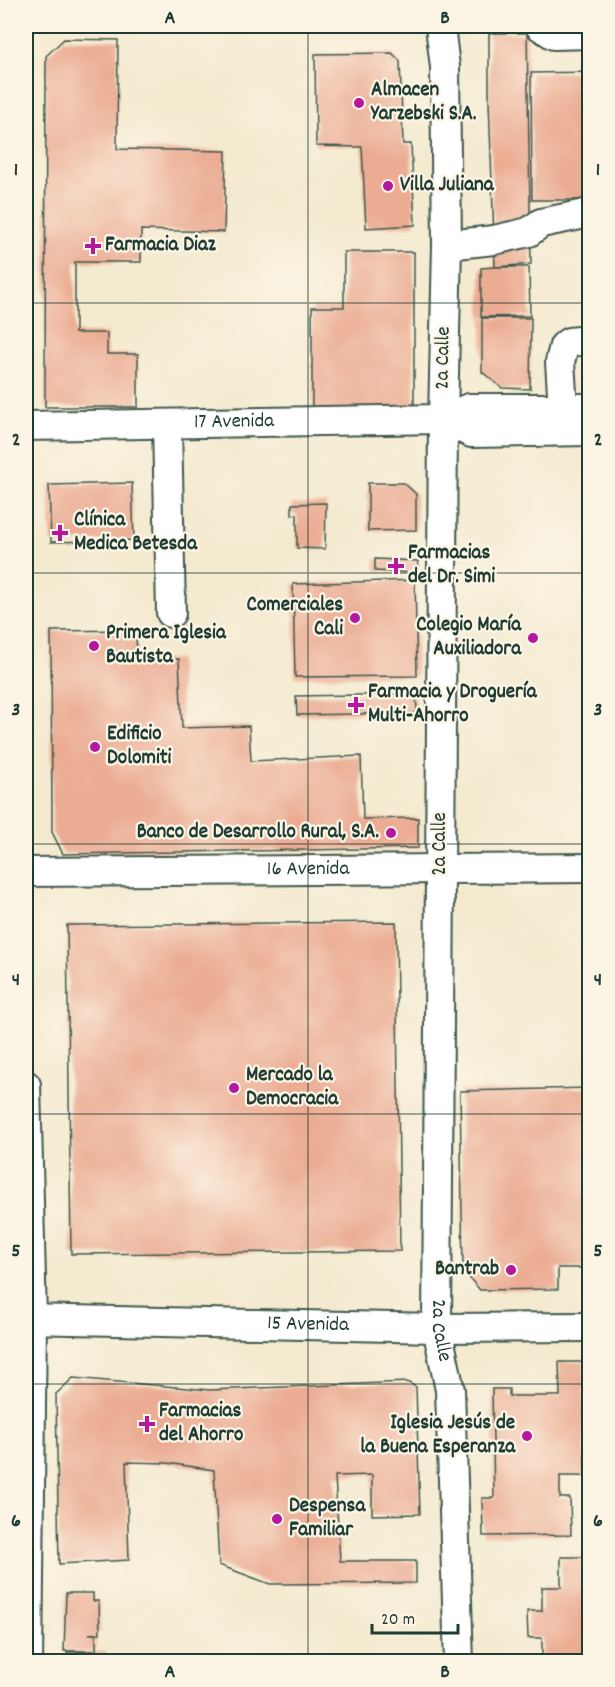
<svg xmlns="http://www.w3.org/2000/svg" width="615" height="1687" font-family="Dekko,sans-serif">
<rect width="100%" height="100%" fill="#fcf5e5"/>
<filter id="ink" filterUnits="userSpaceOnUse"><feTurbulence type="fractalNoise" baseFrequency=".0167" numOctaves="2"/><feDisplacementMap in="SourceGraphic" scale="12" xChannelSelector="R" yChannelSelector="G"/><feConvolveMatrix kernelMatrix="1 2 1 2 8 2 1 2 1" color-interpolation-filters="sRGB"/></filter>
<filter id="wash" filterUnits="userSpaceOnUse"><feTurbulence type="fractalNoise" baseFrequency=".008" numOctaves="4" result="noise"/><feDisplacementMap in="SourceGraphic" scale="24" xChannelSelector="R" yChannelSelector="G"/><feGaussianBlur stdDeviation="1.35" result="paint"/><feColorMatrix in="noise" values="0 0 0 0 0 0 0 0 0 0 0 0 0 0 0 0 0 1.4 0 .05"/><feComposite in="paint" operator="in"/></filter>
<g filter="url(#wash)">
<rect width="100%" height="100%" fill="#f4ead0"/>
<g id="blocks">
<path fill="#ebac93" d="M489,33H527L531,264L495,267L489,101Z
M64,39L118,40L117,149L226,151L224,232L141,230V262H75V333H107V354H138V407H45L46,56Z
M392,53L400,61L403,144H411L415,225L366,228L362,147L316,146L315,54Z
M590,72V200H532L531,73Z
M344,252H414V411H312V307H344Z
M495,267H529L530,316L481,317V268Z
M482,318H531L530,389L502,388L482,372Z
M132,483L134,540L51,542L49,485Z
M368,483H404L416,494V530L368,531Z
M326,503L325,549L297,548V514L292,515V504Z
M375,559L418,561L417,573L375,571Z
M415,580L417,676L295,677L293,584Z
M136,630L137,661L179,659L182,728L249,726L251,761L361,756L363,819L418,818V848L63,854L52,832L51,631Z
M416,694L417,713L297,715L296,696Z
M396,922L400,1251L71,1254L67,925Z
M590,1088V1268H558V1289L480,1290L463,1271L460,1091Z
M559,1362H584L585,1476H560V1498H570L571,1535L483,1536L482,1498H494L492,1389H509V1396H560Z
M73,1378L210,1390L407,1382L416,1387L420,1514L372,1515V1475L335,1476L340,1561H416V1583L270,1584L219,1565L214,1470L167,1463L126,1462L129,1560L59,1564L56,1394Z
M561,1557H590V1661L542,1662V1638H528L527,1611H542V1587H561Z
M66,1593H93V1601H99L100,1633L89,1634H96V1651H64Z
M67,1652H106V1662H67Z"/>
</g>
</g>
<g filter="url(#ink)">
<use href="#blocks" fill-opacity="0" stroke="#3f574b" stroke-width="1.5"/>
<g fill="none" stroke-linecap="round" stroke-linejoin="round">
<defs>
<g id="minor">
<path id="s1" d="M440,26L445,67L447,245L443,419L437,1328L450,1390L459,1662"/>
<path d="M540,26L554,35L590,34"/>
<path d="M447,245L494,240L529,232L541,223L590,213"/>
<path d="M563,408L560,362L564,346L569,342L590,340"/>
<path d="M443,419L471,433L590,431"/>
<path d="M167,424L171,613"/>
<path id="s2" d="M26,426L443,419L469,408H590"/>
<path id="s3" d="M26,872L590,868"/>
<path d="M26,1085L32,1319L28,1662"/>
<path id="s4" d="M26,1319L437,1328L590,1327"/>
</g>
</defs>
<use href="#minor" stroke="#3f574b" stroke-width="32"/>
<use href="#minor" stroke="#fff" stroke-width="28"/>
</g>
</g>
<path fill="none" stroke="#1f3d34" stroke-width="1.5" stroke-opacity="0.55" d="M308,26V1662M26,303H590M26,573H590M26,844H590M26,1114H590M26,1384H590"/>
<g fill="#b5179e" stroke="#fcf5e5" stroke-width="2">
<circle cx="359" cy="103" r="6"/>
<circle cx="388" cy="186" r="6"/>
<path d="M90 237h6v6h6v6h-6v6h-6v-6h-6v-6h6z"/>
<path d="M57 524h6v6h6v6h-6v6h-6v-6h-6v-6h6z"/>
<path d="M393 557h6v6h6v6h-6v6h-6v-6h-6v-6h6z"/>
<circle cx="355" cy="618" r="6"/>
<circle cx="533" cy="638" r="6"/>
<circle cx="94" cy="646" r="6"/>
<path d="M353 696h6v6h6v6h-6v6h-6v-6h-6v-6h6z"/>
<circle cx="95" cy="747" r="6"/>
<circle cx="391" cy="833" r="6"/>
<circle cx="234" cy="1088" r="6"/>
<circle cx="511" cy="1270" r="6"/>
<path d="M144 1415h6v6h6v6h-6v6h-6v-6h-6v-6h6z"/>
<circle cx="527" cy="1436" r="6"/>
<circle cx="277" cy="1519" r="6"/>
</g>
<g text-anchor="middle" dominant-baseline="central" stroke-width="4.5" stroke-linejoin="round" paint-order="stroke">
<g font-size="21" font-weight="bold" fill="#1f3d34" stroke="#fcf5e5" text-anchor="start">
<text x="371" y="91">Almacen<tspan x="371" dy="24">Yarzebski S.A.</tspan></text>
<text x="400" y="186">Villa Juliana</text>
<text x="105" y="246">Farmacia Diaz</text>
<text x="74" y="521">Clínica<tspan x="74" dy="24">Medica Betesda</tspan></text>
<text x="408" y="554">Farmacias<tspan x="408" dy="24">del Dr. Simi</tspan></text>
<text x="343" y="606" text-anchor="end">Comerciales<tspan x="343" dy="24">Cali</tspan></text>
<text x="521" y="626" text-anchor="end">Colegio María<tspan x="521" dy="24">Auxiliadora</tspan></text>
<text x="106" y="634">Primera Iglesia<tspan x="106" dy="24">Bautista</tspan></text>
<text x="368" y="693">Farmacia y Droguería<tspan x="368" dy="24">Multi-Ahorro</tspan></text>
<text x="107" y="735">Edificio<tspan x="107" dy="24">Dolomiti</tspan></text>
<text x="379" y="833" text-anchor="end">Banco de Desarrollo Rural, S.A.</text>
<text x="246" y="1076">Mercado la<tspan x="246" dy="24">Democracia</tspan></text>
<text x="499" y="1270" text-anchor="end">Bantrab</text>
<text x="159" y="1412">Farmacias<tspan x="159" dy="24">del Ahorro</tspan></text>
<text x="515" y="1424" text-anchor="end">Iglesia Jesús de<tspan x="515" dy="24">la Buena Esperanza</tspan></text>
<text x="289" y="1507">Despensa<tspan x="289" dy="24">Familiar</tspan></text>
</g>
<g font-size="21" fill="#1f3d34" stroke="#fcf5e5">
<text transform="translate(444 358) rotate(-89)">2a Calle</text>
<text stroke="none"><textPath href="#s2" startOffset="208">17 Avenida</textPath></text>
<text transform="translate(441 844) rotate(-90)">2a Calle</text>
<text stroke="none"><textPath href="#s3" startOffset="282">16 Avenida</textPath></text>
<text stroke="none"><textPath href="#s4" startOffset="282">15 Avenida</textPath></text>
<text stroke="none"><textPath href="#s1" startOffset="1305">2a Calle</textPath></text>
</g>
</g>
<rect width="615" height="1687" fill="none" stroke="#fcf5e5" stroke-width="66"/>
<path d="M372 1624v9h86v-9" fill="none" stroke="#1f3d34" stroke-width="3"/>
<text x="381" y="1624" font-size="18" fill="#1f3d34" stroke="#fcf5e5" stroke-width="4.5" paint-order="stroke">20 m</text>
<rect x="33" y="33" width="549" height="1621" fill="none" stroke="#1f3d34" stroke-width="2"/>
<g font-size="20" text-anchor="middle" font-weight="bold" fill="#1f3d34">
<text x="170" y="23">A</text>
<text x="445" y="23">B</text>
<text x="16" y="175">1</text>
<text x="598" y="175">1</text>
<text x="16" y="445">2</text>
<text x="598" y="445">2</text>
<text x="16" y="715">3</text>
<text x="598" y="715">3</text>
<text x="16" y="985">4</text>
<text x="598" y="985">4</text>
<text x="16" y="1256">5</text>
<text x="598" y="1256">5</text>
<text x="16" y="1526">6</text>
<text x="598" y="1526">6</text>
<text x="170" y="1677">A</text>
<text x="445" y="1677">B</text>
</g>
</svg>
